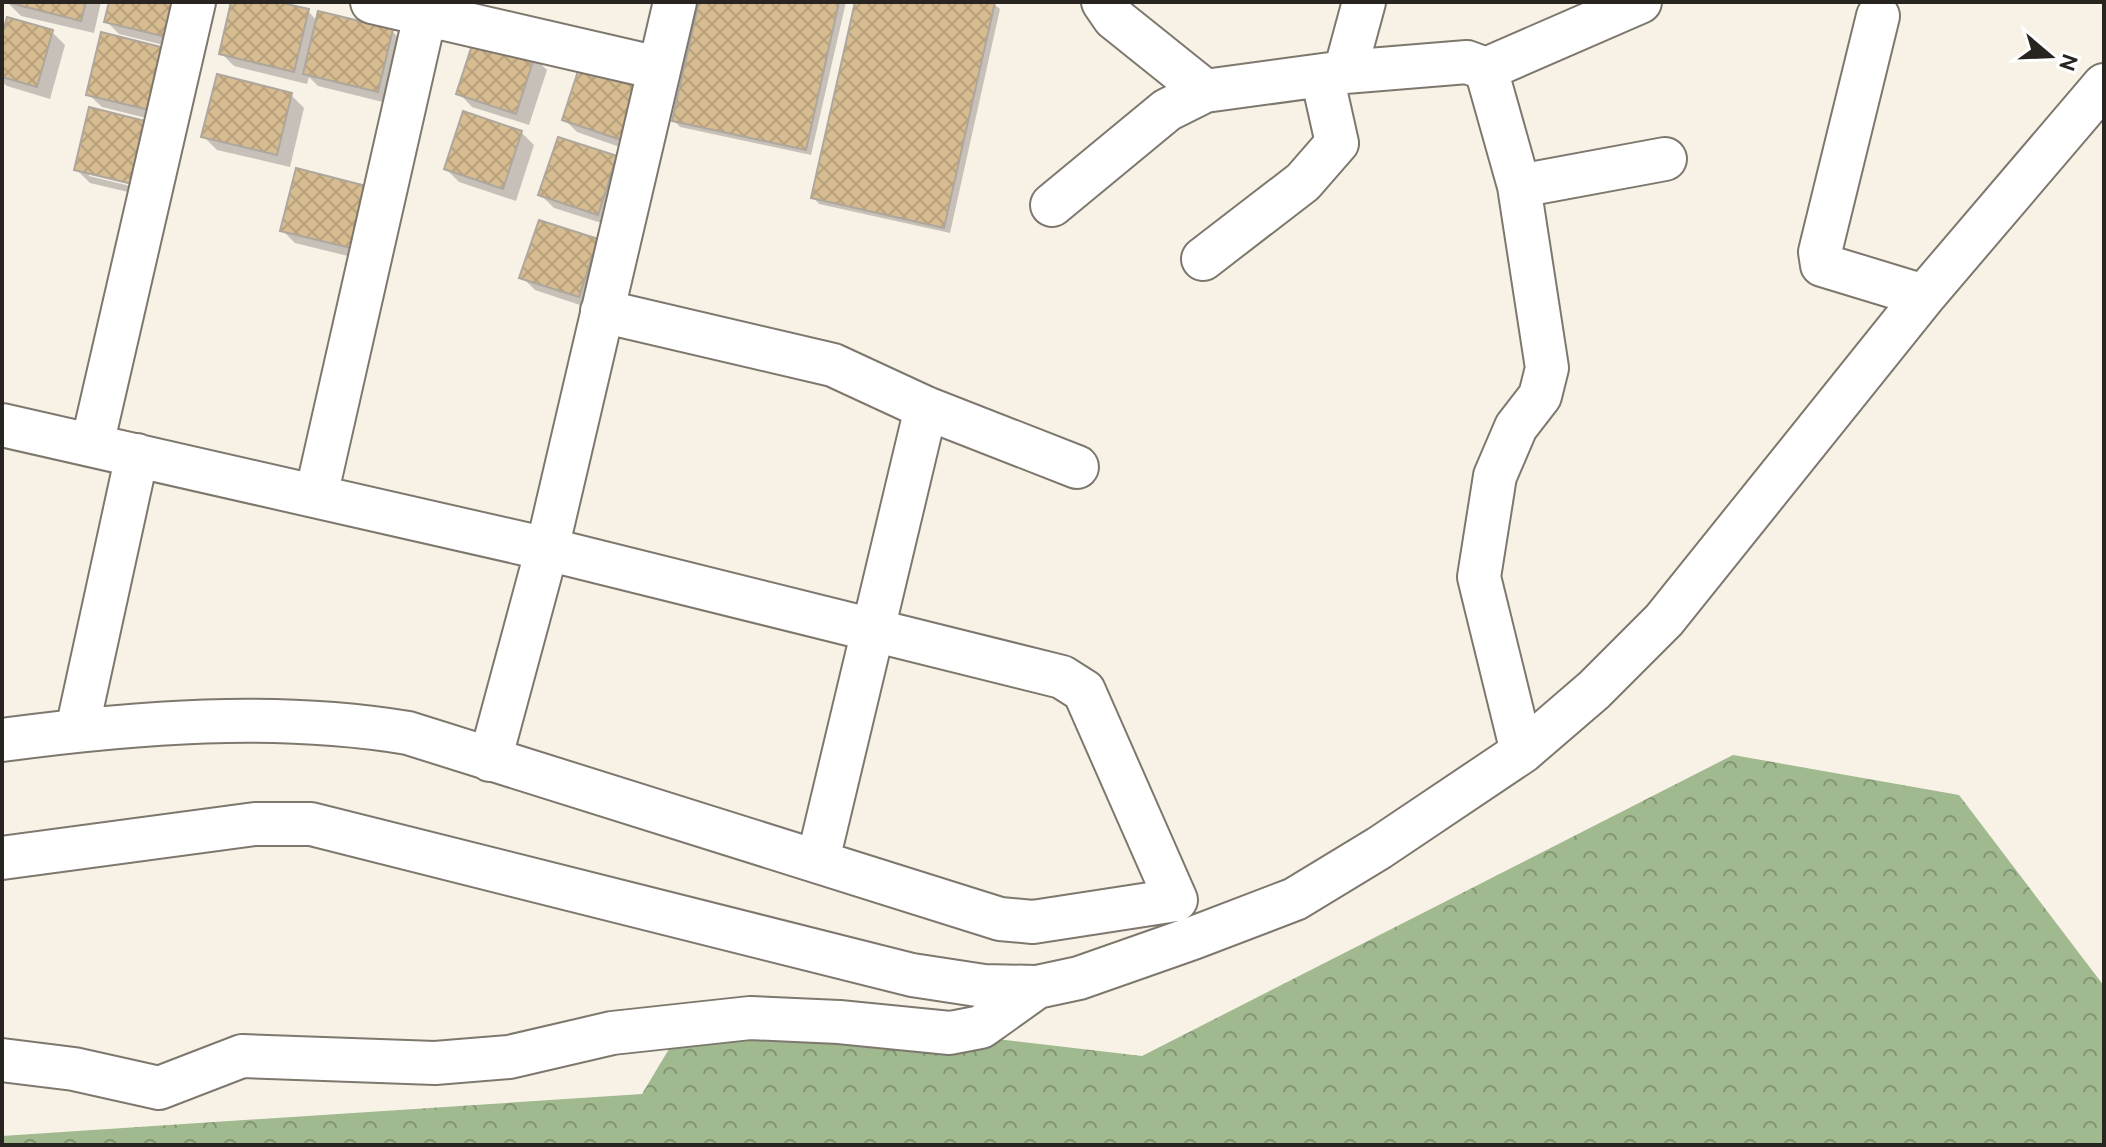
<svg xmlns="http://www.w3.org/2000/svg" width="2106" height="1147" font-family="Ubuntu,sans-serif">
<defs>
<pattern id="forest-crowns" width="20" height="18" patternUnits="userSpaceOnUse" patternTransform="scale(2)"><rect width="20" height="18" fill="#a0b98e"/><path d="M2 6a3 3 0 1 1 6 0M12 15a3 3 0 1 1 6 0" fill="none" stroke="#829674"/></pattern>
<pattern id="building-cross-hatch" width="8" height="8" patternUnits="userSpaceOnUse" patternTransform="scale(2)"><rect width="8" height="8" fill="#d6bc90"/><path d="M0 0l8 8M0 8l8-8" fill="none" stroke="#b8a17c"/></pattern>
</defs>
<rect width="100%" height="100%" fill="#f8f1e6"/>
<path fill="url(#forest-crowns)" d="M1733,755L1959,795L2104,986V1145H2V1136L642,1094L696,1004L1142,1056Z"/>
<path fill="#0003" fill-rule="evenodd" d="M101,2L94,33L21,16L8,3Z
M111,2L192,52L119,34L106,21Z
M233,2H270L308,11L317,21L392,31L405,44L391,104L318,86L309,77L307,84L234,66L221,53Z
M701,2H846L811,155L680,127L674,120Z
M857,2H991L1000,9L950,233L819,204L813,197Z
M52,32L65,45L50,99L7,86L2,82V43Z
M103,35L174,125L102,107L88,94Z
M534,57L547,70L529,125L472,107L459,93Z
M639,83L634,152L577,132L564,119Z
M291,95L304,108L290,167L217,150L204,137Z
M91,110L164,128L177,141L162,200L90,183L76,169ZM89,172L160,189L159,193L89,176Z
M521,132L534,145L516,201L459,182L446,169Z
M615,158L629,171L611,226L554,208L541,195Z
M297,171L368,261L295,243L282,230Z
M597,241L610,254L592,309L535,290L522,277Z"/>
<path fill="url(#building-cross-hatch)" stroke="#aea79d" stroke-width="2" d="M6,2H86L81,21Z
M109,2H188L179,40L104,22Z
M231,2H278L309,9L294,72L219,54Z
M699,2H839L806,150L672,121Z
M855,2H995L944,228L811,198Z
M318,11L393,29L378,92L303,74Z
M7,17L53,30L37,87L2,77V35Z
M101,32L177,51L162,113L86,95Z
M475,36L535,55L516,114L456,94Z
M581,62L641,82L621,140L562,120Z
M217,74L292,93L277,155L201,137Z
M89,107L165,126L149,188L74,170Z
M463,111L522,131L503,189L444,169Z
M558,137L617,156L598,215L538,195Z
M296,168L370,187L355,249L280,231Z
M539,220L598,239L579,297L519,278Z"/>
<g fill="none" stroke-linecap="round" stroke-linejoin="round">
<defs>
<path id="minor" d="M372,2L658,68
M1103,2L1114,18L1205,91L1345,72L1467,62L1486,69L1640,2
M1878,16L1820,252L1822,265L1924,296
M1486,69L1519,186L1547,368L1540,396L1516,427L1495,476L1479,577L1522,752
M1345,72L1364,2
M1519,186L1665,159
M1052,205L1167,110L1205,91
M1203,259L1303,182L1337,143L1322,76
M602,311L833,365L926,408L1077,467
M2,425L547,549L1062,677L1084,691L1176,900L1033,922L1000,919L408,733C273,711 137,722 2,740
M92,445L194,2
M316,496L428,2
M77,730L137,455
M490,760L547,549L675,2
M2,858L255,824H311L912,975L984,986L1037,987L1079,978L1193,938L1295,899L1379,848L1522,752L1594,690L1664,620L1924,296L2104,85
M818,860L926,408
M2,1060L74,1069L159,1088L242,1056L435,1063L509,1057L612,1033L750,1018L839,1022L950,1033L981,1027L1037,987"/>
</defs>
<use href="#minor" stroke="#7d776d" stroke-width="46"/>
<use href="#minor" stroke="#fff" stroke-width="42"/>
</g>
<rect width="2106" height="1147" fill="none" stroke="#282521" stroke-width="8"/>
<g transform="translate(2050 56) rotate(109)" stroke="#ffffff" stroke-width="6" paint-order="stroke">
<path d="M0-6L14 30L0 20L-14 30Z" fill="#282521"/>
<text y="-12" font-size="22" font-weight="bold" text-anchor="middle" fill="#282521">N</text>
</g>
</svg>
